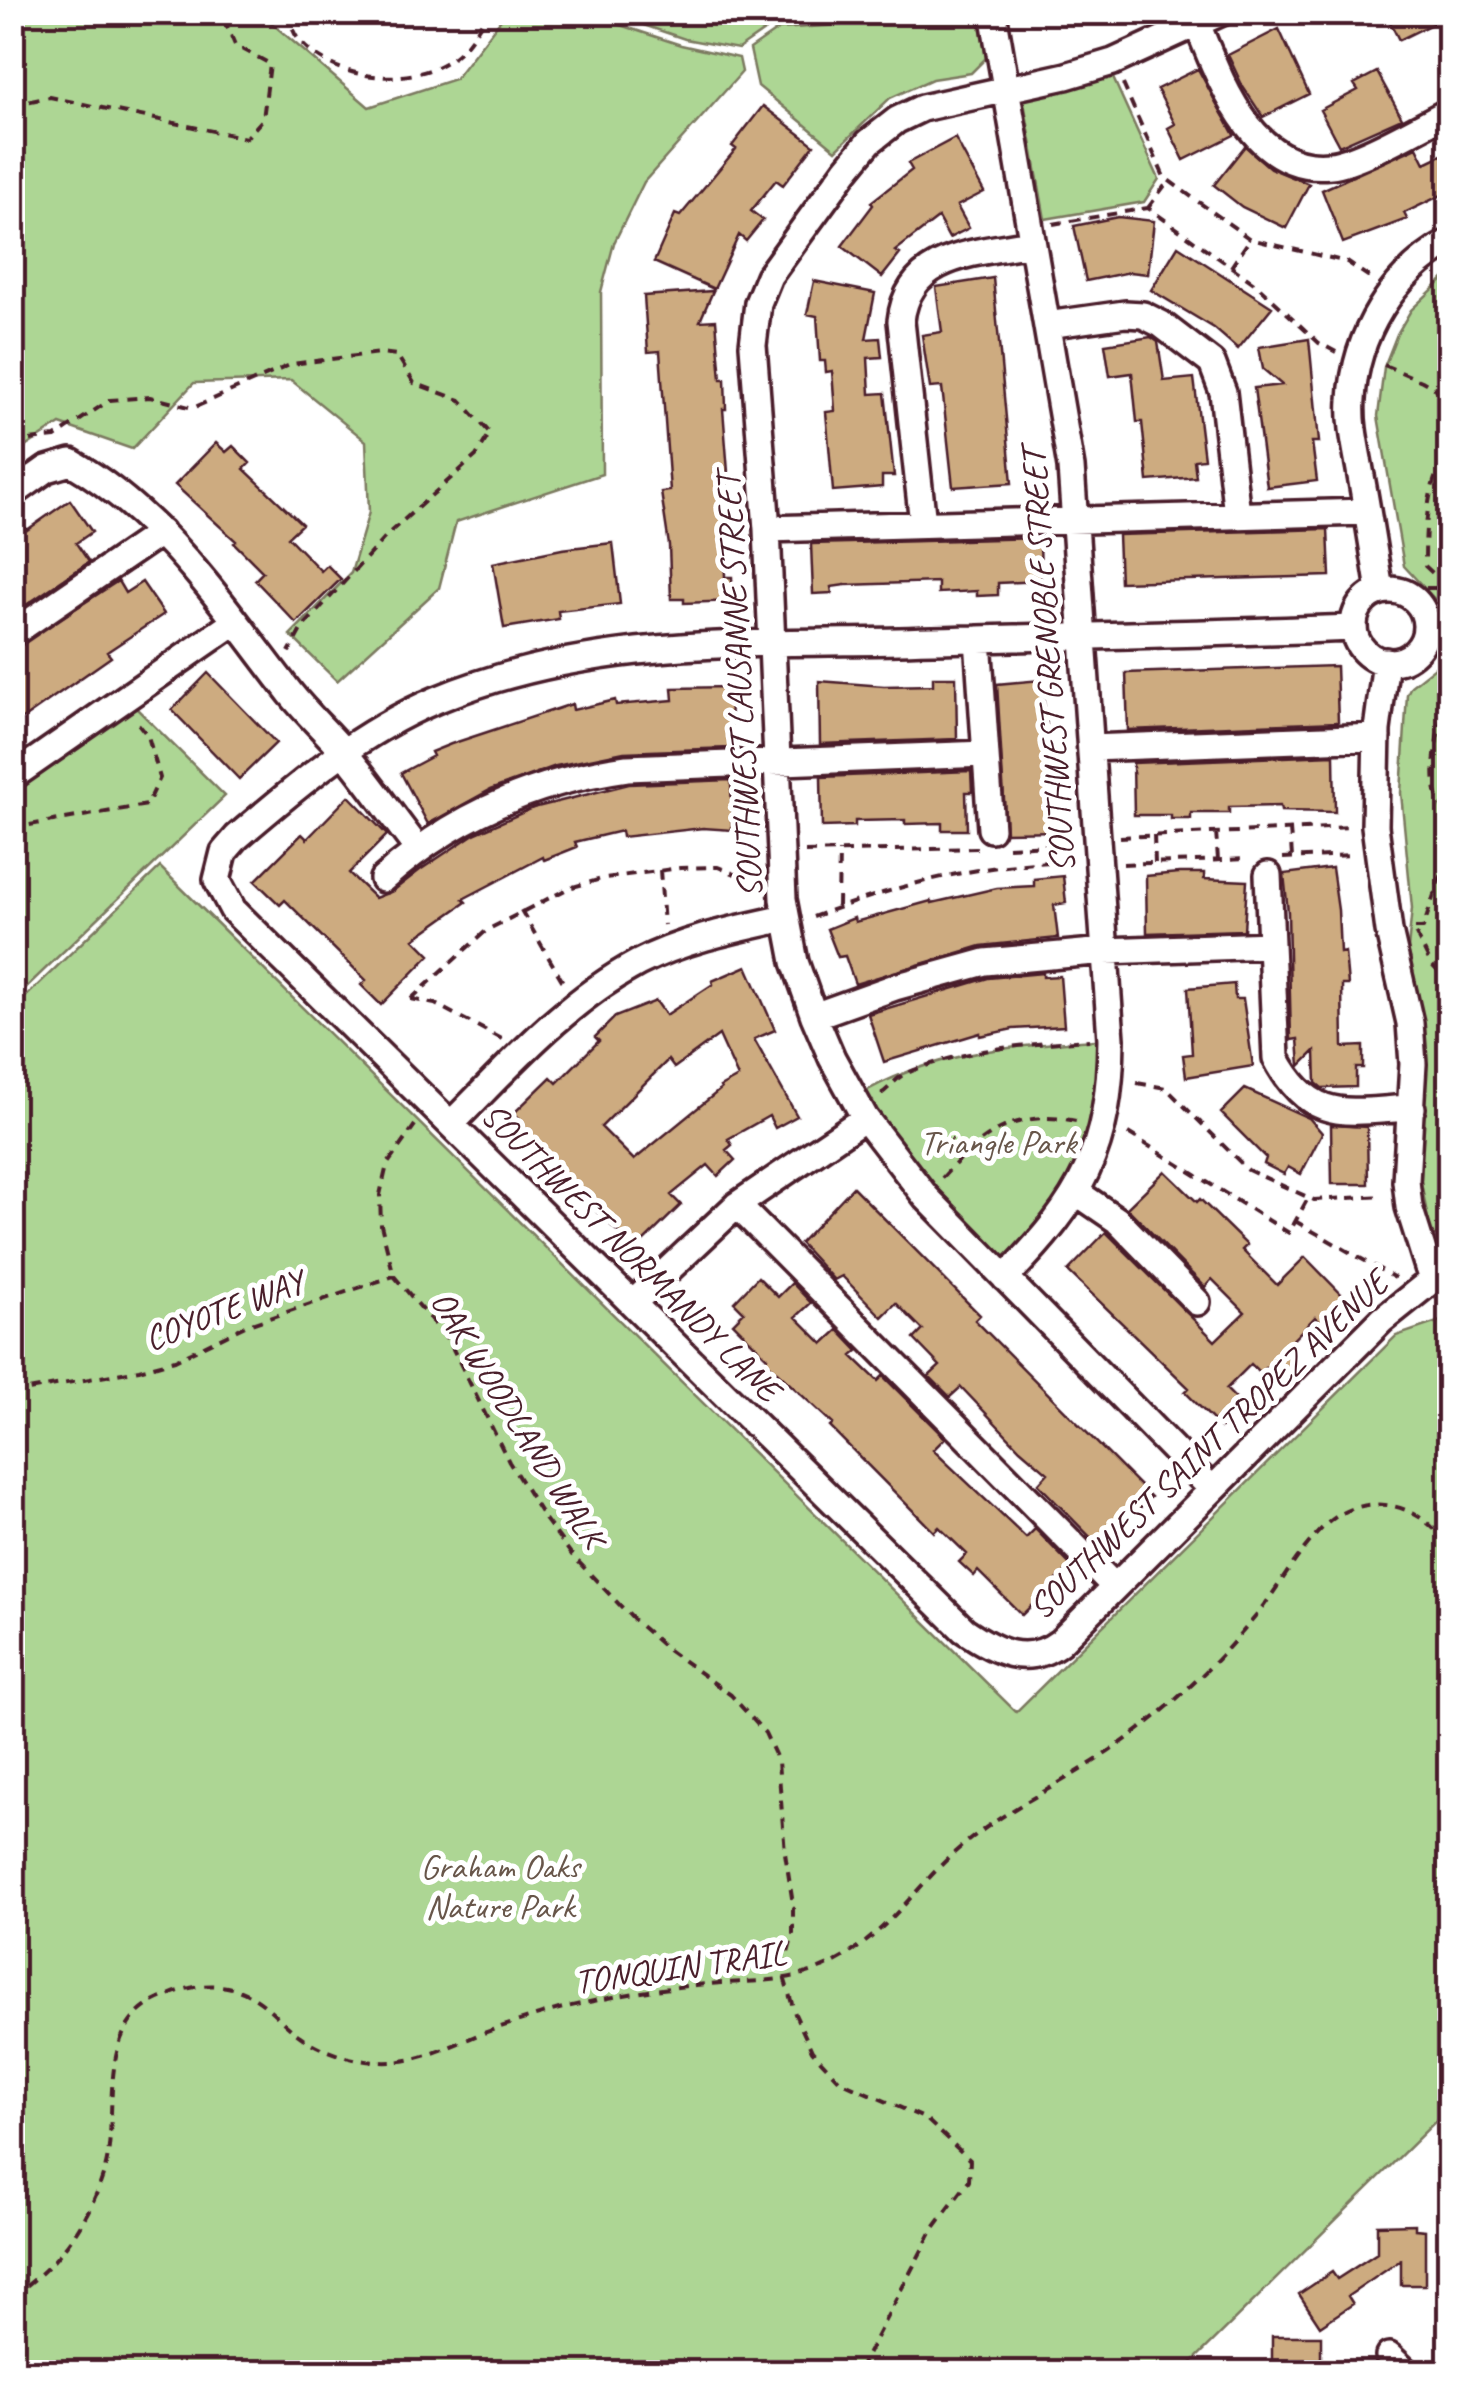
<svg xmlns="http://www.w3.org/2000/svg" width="1462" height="2385" font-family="Caveat,sans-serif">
<rect width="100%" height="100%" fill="#fff"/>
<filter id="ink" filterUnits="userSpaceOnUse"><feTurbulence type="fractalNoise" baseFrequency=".01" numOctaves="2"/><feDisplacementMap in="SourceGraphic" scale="20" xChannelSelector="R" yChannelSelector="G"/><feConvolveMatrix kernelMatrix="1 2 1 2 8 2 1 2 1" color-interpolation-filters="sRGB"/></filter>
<g filter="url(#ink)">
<path fill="#add694" stroke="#7c7a60" stroke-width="2.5" d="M13,12L260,13L369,107L455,79L506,13H596L620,25L681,45L739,58L742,72L644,182L614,243L601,292L602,474L456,522L439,588L337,681L290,635L351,573L369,512L366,441L291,380L194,383L132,449L60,424L13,455Z
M608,13H851L777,22L738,49L685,39Z
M978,13L986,58L971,73L932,79L890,98L836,150L758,86L750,49L779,29L841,25L883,13Z
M1109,69L1159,179L1144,202L1045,219L1022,91Z
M1449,274L1450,608H1449L1442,607L1404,566L1378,416L1384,367L1397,334L1411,310Z
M1449,656V1237L1431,1235L1421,1182L1426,1068L1419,999L1408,949L1412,908L1401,793L1407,694L1411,686Z
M131,703L225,796L13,1000V784Z
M160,867L1016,1712L1396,1336L1449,1318V2108L1182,2372H13V1009Z
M1111,1039L1104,1127L1005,1278L854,1098C929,1051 1025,1044 1111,1039Z"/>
<path fill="#cdab80" stroke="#4a1f2b" stroke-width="2.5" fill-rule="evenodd" d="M1404,12H1450V15L1399,40L1389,20Z
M1279,29L1309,94L1263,117L1243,87L1228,55Z
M1198,69L1234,135L1184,160L1168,128L1175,124L1157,89Z
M1377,72L1402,118L1339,146L1320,110L1358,90L1354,84Z
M763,106L814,145L783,185L776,180L751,211L763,220L746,241L739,235L714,289L654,262L675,214L680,216L736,149L732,146Z
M955,138L984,192L957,206L969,228L949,238L938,218L895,251L900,254L882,277L842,246L873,205L871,202L912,170L908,163Z
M1245,146L1270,168L1309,184L1286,228L1242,207L1214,185Z
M1417,147L1425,163L1450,151V191L1404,213L1407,219L1343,243L1322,190Z
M1118,217L1154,221L1148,274L1130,272L1086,281L1074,226Z
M1178,246L1272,307L1238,349L1214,328L1151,290Z
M993,278L1012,483L953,487L942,387L930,388L922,335L942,332L936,287Z
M814,281L875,293L866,339L880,338L882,357L868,358L870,394L885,393L894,476H882V487L833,491L826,412L835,411L832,371L826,372L825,361H820L817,316L807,314Z
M713,291L700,321L716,320L721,379H725L726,409H723L728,472H725L734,536L724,537L725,577H732L733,601L684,603V599H671L669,545L661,492L670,491L660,351L648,352L644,296Z
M1151,337L1158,342L1164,381L1194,378L1204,459L1194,460L1196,477L1148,481L1142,422H1137L1132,373L1110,376L1105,344Z
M1309,339L1319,442H1312L1317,481L1267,487L1254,388L1282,385L1263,369L1259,347Z
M216,443L226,452L233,446L250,463L244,469L302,524L288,537L321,571L327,565L341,579L296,623L255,580L263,572L234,543L236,541L175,485Z
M70,500L92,532L76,543L89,562L26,605L12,586V510L27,530Z
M1328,529L1330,576L1120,582L1118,535Z
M1040,538L1041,581L998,583V595L977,596V591L938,593V582L845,585L831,587L832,593L813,594L811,544Z
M613,543L620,604L558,611L559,619L504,628L493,563L562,549Z
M118,581L125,593L142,582L164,614L107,652L111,657L12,726V650Z
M1336,666L1338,722L1128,730L1126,673Z
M208,673L276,743L239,779L172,710Z
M933,677H956L957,739L820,744L819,681L884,686L933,685Z
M1041,680L1051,758H1058L1057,831L1006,832L997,684Z
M731,687L730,748L624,752L556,766L490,790L428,824L401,773L433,756L431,752L451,744L572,704L573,710L615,700L616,705L673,700L672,688Z
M1334,755L1335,812L1281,811L1280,806L1229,807V813H1191V819H1171V815H1134L1133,763Z
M971,771L972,792H966L967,830H942V823L905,824V820L855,821V826L822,827L821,777Z
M731,780L732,830L703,828L622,837L621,831L575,842L577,847L544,860L543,857L463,899L466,902L414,939L430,955L381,1005L361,985L366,980L285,900L280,905L255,881L302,834L307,839L349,796L387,835L349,873L375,898L393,891L420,870L474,834L533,808L629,784Z
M1332,868L1338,910L1340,953L1345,952L1348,985H1342L1343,1047L1363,1046V1068H1356V1087L1322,1088L1316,1083L1315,1051L1300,1066L1298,1039L1291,1040L1288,912L1284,874Z
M1179,873H1204V879L1247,881L1244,930L1147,933L1146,876Z
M1063,876L1066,903L1054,905L1058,938L981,946L855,984L845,956L838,957L827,929L854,918L855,922L931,901L932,903L997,888L1034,886V879Z
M747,966L775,1030L754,1039L797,1116L775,1128L769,1116L728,1139L732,1145L726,1150L735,1160L718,1176L708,1165L671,1195L681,1205L636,1249L513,1132L523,1122L514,1113L551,1077L557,1083L599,1041L595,1037L615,1017L656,1001L666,1015L713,984L712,981ZM719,1035L738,1077L720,1087L721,1089L634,1160L601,1127L668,1060L674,1068Z
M1043,973V977L1060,976L1064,1026L1013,1029L980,1036V1033L884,1062L868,1014L988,978Z
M1234,984L1235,999H1243L1253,1066L1186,1077L1183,1055L1192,1054L1188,988Z
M1245,1089L1309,1118L1322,1133L1301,1174L1288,1167L1284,1174L1264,1164L1266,1158L1221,1113Z
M1331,1125L1367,1127L1368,1184H1332Z
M1165,1171L1197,1202L1200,1199L1247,1245L1242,1250L1277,1285L1305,1257L1348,1301L1323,1325L1315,1317L1283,1350L1294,1361L1276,1379L1266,1367L1260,1373L1251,1364L1226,1389L1243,1406L1221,1428L1185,1392L1189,1388L1068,1271L1106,1232L1215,1341L1245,1312L1212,1279L1205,1287L1127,1208Z
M853,1187L980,1315L975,1320L1151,1497L1100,1547L1038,1484L1048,1473L1020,1449L961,1387L950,1397L929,1376L940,1366L914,1339L923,1330L896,1303L882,1317L842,1276L834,1280L800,1243Z
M758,1277L778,1297L792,1283L811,1303L796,1317L823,1344L838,1330L858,1351L852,1356L878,1381L883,1376L945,1438L933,1450L1026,1538L1035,1529L1071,1566L1022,1615L978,1571L974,1576L959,1562L967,1554L939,1527L934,1532L830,1427L833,1424L764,1360L767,1357L733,1323L744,1312L734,1302Z
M1415,2224V2229L1425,2230V2285H1401V2260L1348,2296L1353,2304L1320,2326L1299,2294L1332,2272L1337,2279L1377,2253V2225Z
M1272,2336H1321V2372H1272Z"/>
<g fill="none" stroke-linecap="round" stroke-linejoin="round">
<defs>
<path id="minor" d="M993,12L1071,467L1111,1039C1110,1150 1082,1200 1005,1278
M1197,24C1220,79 1252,174 1330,165C1360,162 1420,126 1450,111
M1047,325L1125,314L1143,315L1161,324L1212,363L1223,392L1237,515
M12,494L47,469L71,462C166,517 225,609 291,694C307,714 326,731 343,751C369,782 392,816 417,848
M923,524L901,321C908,253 978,253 1031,243
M767,529L1367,512
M1354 626a36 36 0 1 1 72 0a36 36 0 1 1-72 0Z
M1380,591C1374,553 1368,514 1361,476C1357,451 1350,425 1352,400C1355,335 1393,273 1450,242
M1354,628C1202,634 1050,637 899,641C740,644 585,638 436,700C360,732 299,784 237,837L224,852L217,880L233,910L964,1630C995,1651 1026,1668 1060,1642L1382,1320L1432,1280L1450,1274
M12,634L161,532
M978,639L991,829
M1386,661L1377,730L1375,826L1389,931L1410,1023L1413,1064L1406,1181L1409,1207L1432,1280
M1091,748L1377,737
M12,777L235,622
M1268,875L1276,1058C1311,1125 1349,1111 1412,1108
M383,879C453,816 535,781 627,768L985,754
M814,1016L895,987L985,962L1105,951L1270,945
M451,1124C509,1066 565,1002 638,963C685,939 736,929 786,918
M1076,1192L1117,1220L1197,1302
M737,1205L1114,1586
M633,1303L737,1205L865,1118
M1211,1488L926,1197L865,1118L832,1058L814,1016L795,962L783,899L767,529L753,345L758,303L769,276L846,170L869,142L897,120L922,108L1066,76L1113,62L1222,12
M1389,2356L1406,2372"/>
</defs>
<use href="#minor" stroke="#4a1f2b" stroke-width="32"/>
<path stroke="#4a1f2b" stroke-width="4" stroke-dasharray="10 8" stroke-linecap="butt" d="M286,12C290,21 293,33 299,40C334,82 413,89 455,56C469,45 479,27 488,12
M1123,84L1164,177L1250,239L1347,262L1375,281
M12,105L50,97L246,138L263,119L270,64L235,45L221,12
M1148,208L1169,180
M1053,224L1148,208L1257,285L1319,343L1338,353
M1231,267L1250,239
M1384,365L1422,381L1450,397
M12,442L55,437L110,400L150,397L193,408L292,364L380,353L397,355L414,383L460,400L490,433L476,456L389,533L302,628L289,652
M1450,444C1427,484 1425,521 1425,566L1450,589
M1426,588H1446
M1408,674L1435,650L1450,645
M1450,700C1437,718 1431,769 1436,791C1438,801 1445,811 1450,822
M12,828L147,805L160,778L148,736L136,721
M1290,829L1292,857
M1216,832L1218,860
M1154,835L1155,863
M1120,837L1351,827
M1008,847L1073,844
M805,852L978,848
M1283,858L1353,855
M1123,864L1248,859
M660,870L664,925
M838,906L839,851
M521,910L563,982
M813,917C904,883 976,864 1073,861
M1415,928H1423L1439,880L1450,861
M1416,934L1431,964L1450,984
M411,999L487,930L569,888L605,878L680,868L718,867L735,874L752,875
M411,999L435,1004L502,1039
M1137,1083L1166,1088L1248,1170L1314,1200L1384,1196
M881,1094C890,1088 895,1079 905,1074C962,1049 1027,1044 1089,1040
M415,1125L387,1165L380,1195L381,1225L394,1276L449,1341L509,1462L545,1519L572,1555L634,1620L668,1650L731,1695L765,1733L778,1761L785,1853L793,1904V1935L784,1967L785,1980L795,2014L812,2051L840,2081L926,2119L970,2160L969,2181L933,2229L858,2372
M1128,1133L1289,1233L1308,1198
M942,1178C981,1135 1014,1109 1076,1121
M1295,1221L1395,1278
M12,1393L139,1370L175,1360L245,1326L394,1276
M12,2296C57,2267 90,2221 105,2169C120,2114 94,2028 159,1999C196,1982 230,1978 264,2005C277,2015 286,2027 300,2036C323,2052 351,2061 379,2062C415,2064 446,2048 478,2035C505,2025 532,2017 559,2009C608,1997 657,1988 708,1984C746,1981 783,1983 819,1969C883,1945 916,1882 968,1841C1012,1806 1064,1783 1111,1750C1165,1713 1214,1667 1256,1616C1279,1588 1309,1532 1339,1515C1380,1491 1429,1510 1450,1551"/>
<use href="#minor" stroke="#fff" stroke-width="25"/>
</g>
</g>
<g text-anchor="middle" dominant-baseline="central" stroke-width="10" stroke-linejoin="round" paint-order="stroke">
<g font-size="35" fill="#4a1f2b" stroke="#fff">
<text transform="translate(1048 661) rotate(-94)">SOUTHWEST GRENOBLE STREET</text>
<text transform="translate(739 686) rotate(-93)">SOUTHWEST LAUSANNE STREET</text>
<text transform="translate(631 1252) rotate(45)">SOUTHWEST NORMANDY LANE</text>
<text transform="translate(224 1310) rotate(-21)">COYOTE WAY</text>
<text transform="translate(518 1419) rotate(58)">OAK WOODLAND WALK</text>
<text transform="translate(1208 1445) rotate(-44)">SOUTHWEST SAINT TROPEZ AVENUE</text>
<text transform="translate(680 1967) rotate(-8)">TONQUIN TRAIL</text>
</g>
<g font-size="35" fill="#68564a" stroke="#fff">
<text x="998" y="1142">Triangle Park</text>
<text x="500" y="1866">Graham Oaks<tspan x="500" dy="40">Nature Park</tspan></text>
</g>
</g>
<rect width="1462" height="2385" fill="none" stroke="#fff" stroke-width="50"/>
<rect x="25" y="25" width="1412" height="2335" fill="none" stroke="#4a1f2b" stroke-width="4" filter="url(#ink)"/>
</svg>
